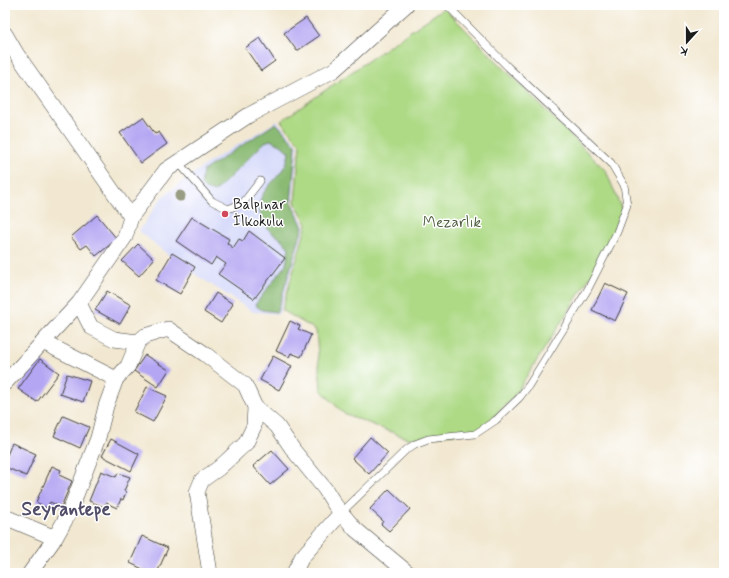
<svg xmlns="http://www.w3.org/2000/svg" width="729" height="578" font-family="Mynerve,sans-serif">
<rect width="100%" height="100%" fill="#fff"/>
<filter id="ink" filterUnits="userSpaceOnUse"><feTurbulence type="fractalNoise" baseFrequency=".025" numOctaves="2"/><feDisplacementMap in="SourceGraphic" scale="8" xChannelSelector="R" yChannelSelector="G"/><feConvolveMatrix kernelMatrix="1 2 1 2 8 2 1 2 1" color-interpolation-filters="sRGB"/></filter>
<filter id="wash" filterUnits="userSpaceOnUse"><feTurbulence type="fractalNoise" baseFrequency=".012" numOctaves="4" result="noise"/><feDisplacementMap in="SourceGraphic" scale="16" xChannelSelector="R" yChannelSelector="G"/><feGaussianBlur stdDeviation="0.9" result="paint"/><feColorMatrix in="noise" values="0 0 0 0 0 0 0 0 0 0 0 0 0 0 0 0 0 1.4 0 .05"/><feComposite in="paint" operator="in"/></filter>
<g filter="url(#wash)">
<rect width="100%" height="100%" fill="#f2e8d1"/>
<path fill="#d4d8f9" d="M277,121L298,145L293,203L305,226L279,314L253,312L178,263L139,231L162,197L209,162Z"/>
<path fill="#aeda86" stroke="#657b51" d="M444,8L606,171L622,210L607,250L513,398L479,431L409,439L343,413L321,390L316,330L282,310L307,224L295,202L300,144L281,121Z"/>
<path fill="#8aba73" stroke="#536b48" d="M276,123L296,145L291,202L303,227L277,312L262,310L255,305L286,264L289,248C286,245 284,241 281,239C277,235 272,234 269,230C240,190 286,185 289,152L281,145L270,140L265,142L215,192L205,189L201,185L203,171Z"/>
<g id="blocks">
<path fill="#b4a6f3" d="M306,18L319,36L297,51L284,33Z
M260,38L275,61L261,71L245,48Z
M143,117L155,134L159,132L167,144L141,163L120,133Z
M97,215L117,239L96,256L87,245L81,249L71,237Z
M192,217L229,239L227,243L233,248L239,239L243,241L249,231L285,258L254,299L218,274L226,264L216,257L211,265L176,241Z
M138,244L154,259L139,276L122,261Z
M172,253L195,267L180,294L156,280Z
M605,283L628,294L615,321L592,310Z
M107,291L131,305L120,324L95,310Z
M216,293L233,304L221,323L204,312Z
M290,321L300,326L298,329L311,335L301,357L291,353L289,357L276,351Z
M145,355L169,370L158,387L134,371Z
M273,356L292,366L279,390L260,380Z
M40,359L59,373L37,402L18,389Z
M67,374L90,381L83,402L60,394Z
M147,387L167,396L153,422L134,412Z
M63,416L89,427L80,448L54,436Z
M370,437L388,453L369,474L352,458Z
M111,439L139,454L131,471L102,456Z
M12,443L36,454L26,476L5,467V460Z
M272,450L289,469L270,485L253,466Z
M52,466L61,470L59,475L72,481L61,507L50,502L47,508L36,502Z
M101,471L116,477L118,473L130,477L124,491L126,492L123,500L121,499L117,508L106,503L104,507L89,501Z
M389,489L410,509L389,531L381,524L383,521L370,509Z
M142,536L168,548L157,573H151L130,563Z"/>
</g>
</g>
<g filter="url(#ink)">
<use href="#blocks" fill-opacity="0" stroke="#3c3b37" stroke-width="1"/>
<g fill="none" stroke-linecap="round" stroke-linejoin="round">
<defs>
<path id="service" d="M178,162L212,201L228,209L243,203L260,181
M341,513L406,450L415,444L428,439L475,434L496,420L519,398L529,385L588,289L617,232L627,205L624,185L611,163L508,67L447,5"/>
<path id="minor" d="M5,34L16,53L131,217
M79,303L91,327L114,339L138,342L145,336L168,329L205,354L245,385L255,407L254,426L246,443L219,468L202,480L197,492L210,573
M43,342L116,379
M5,383L79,303L125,237L131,217L166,170L249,115L334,70L406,5
M255,407L277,426L294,451L325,489L335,505L355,529L408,573
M5,517L55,538
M30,573L55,538L69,513L98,438L106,406L116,379L128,366L138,342
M294,573L302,557L341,513"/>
</defs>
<use href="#service" stroke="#3c3b37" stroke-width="8"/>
<use href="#minor" stroke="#3c3b37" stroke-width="16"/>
<use href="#service" stroke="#fff" stroke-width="7"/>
<use href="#minor" stroke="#fff" stroke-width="15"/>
</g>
<circle fill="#989c82" cx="180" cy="196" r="5.5"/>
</g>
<circle fill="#d1495b" stroke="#fff" stroke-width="1.5" cx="225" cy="214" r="4"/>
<g text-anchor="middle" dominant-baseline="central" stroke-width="3" stroke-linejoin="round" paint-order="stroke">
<g font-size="15" fill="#1c1c1c" stroke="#fff" text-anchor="start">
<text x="233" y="205">Balpınar<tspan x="233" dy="17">İlkokulu</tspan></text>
</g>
<g font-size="15" fill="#4f5e41" stroke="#fff">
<text x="452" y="223">Mezarlık</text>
</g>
<g font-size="19" font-weight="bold" fill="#514c67" stroke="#fff">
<text x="66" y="509">Seyrantepe</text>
</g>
</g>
<rect width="729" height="578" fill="none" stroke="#fff" stroke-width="20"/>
<g transform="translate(687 42) rotate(201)" stroke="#ffffff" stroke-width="3" paint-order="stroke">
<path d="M0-3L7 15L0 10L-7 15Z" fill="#1c1c1c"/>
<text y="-6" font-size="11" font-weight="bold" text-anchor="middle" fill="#1c1c1c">K</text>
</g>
</svg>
